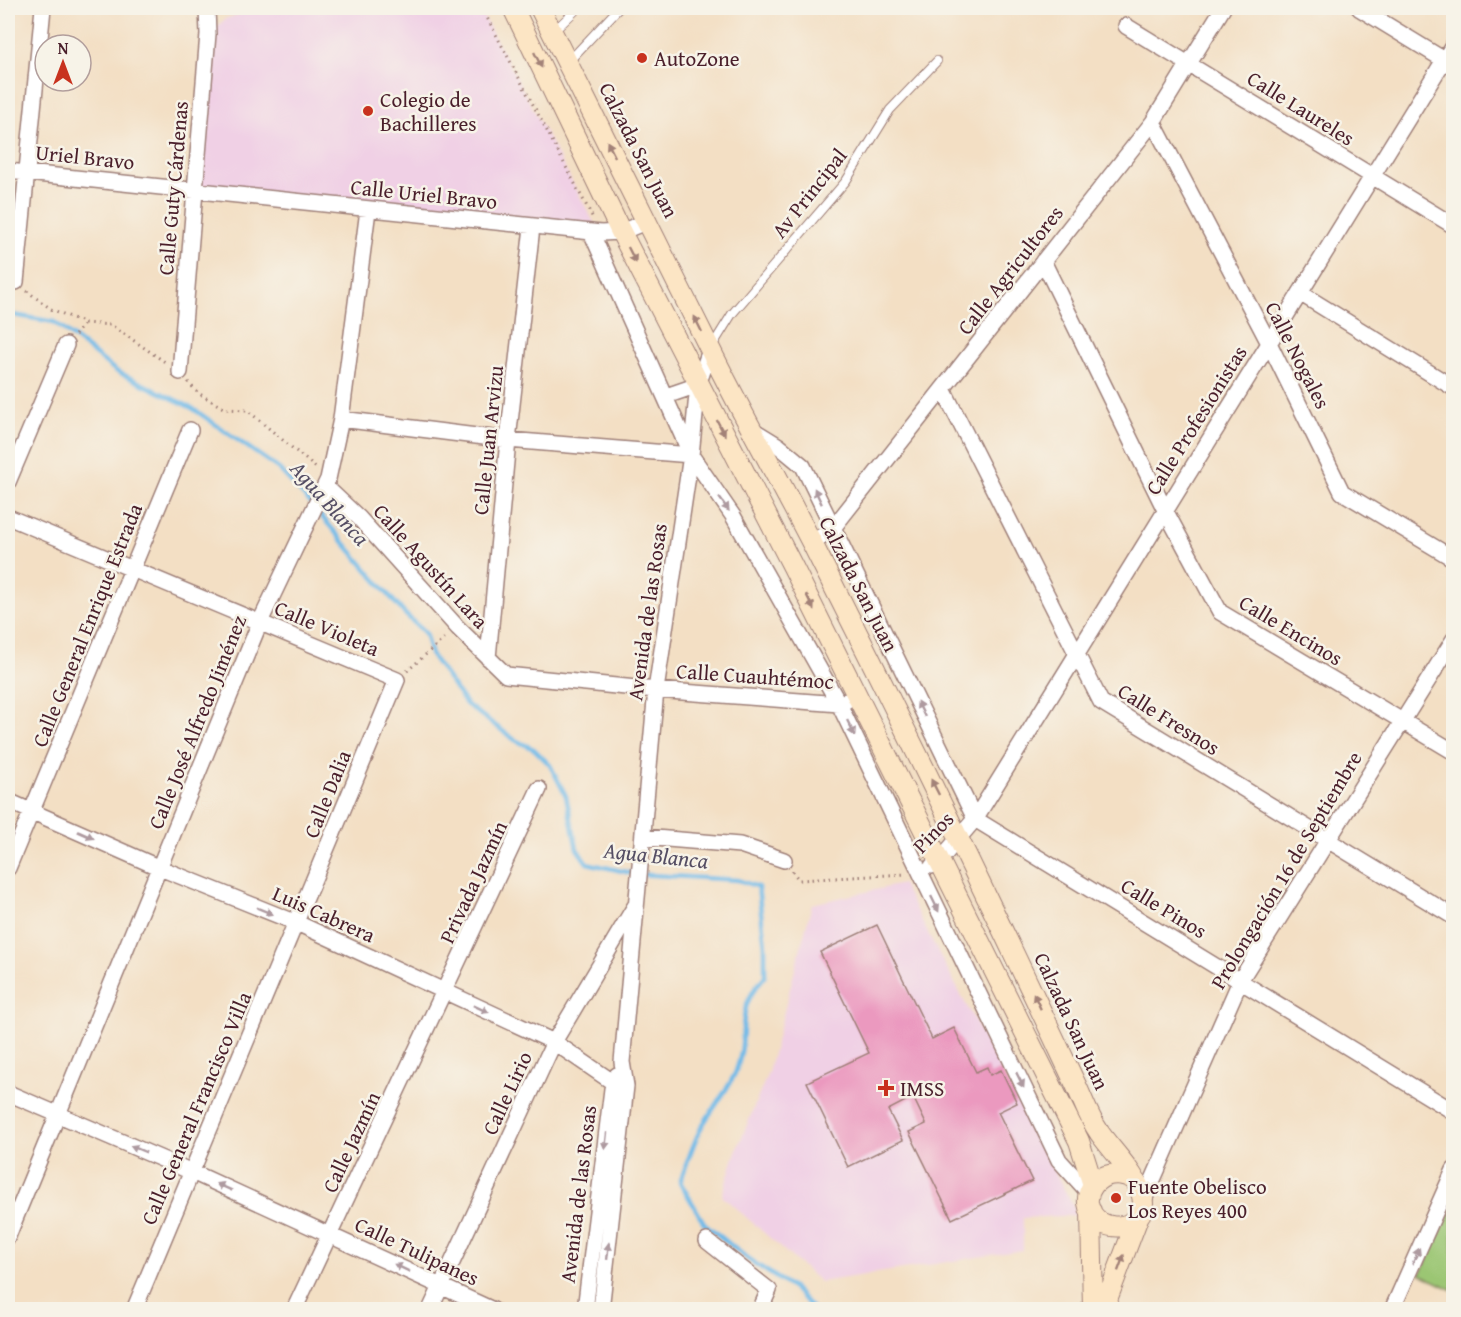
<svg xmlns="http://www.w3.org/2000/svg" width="1461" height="1317" font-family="'Gentium Book Plus',serif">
<rect width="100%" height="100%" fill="#f7f3e8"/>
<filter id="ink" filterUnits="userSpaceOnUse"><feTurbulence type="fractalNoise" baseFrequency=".0167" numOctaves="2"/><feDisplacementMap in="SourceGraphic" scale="12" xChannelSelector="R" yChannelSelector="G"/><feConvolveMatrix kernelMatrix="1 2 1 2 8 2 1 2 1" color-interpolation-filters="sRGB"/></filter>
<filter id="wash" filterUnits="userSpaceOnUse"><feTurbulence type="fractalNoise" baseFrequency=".008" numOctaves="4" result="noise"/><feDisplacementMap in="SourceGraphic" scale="24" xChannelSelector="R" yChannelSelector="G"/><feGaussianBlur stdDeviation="1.35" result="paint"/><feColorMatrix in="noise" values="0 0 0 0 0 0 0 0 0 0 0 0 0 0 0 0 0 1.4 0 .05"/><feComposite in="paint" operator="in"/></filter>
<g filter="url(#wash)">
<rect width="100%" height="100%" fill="#f3dfc4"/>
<path fill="#f0d0e5" d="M257,8H479L598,230L195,188L210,34L225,19Z
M902,884L1078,1215L1023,1218V1250L820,1282L722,1196L735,1154L768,1073L812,904Z"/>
<path fill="#9bc673" stroke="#72724f" stroke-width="1.5" d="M1453,1207V1290L1420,1274Z"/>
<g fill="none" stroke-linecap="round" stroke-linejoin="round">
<path stroke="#6fbae8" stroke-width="4.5" d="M8,314L54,322L116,371L192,408L279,469L306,498L404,613L425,633L431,655L466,704L515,740L534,749L550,765L566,796L577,849L587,863L635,874L738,880L758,887L765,946V976C731,1013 751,1031 736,1071C728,1090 713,1108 702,1126C693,1143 687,1164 680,1182L704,1223L748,1259L794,1289L814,1310"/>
</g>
<g id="blocks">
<path fill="#eb99bf" d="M877,925L932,1039L954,1028L976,1072L987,1067L990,1075L1001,1070L1017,1103L998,1112L1032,1181L952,1219L909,1132L926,1124L913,1097L888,1110L903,1140L848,1167L807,1082L869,1053L820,952Z"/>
</g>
</g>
<g filter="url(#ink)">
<use href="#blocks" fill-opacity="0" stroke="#9e7f78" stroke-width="1.5"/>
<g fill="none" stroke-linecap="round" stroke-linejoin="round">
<defs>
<path id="lane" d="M554,31L578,8
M569,61L619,8
M711,348L732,314L846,181L890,110L937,61
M1077,1310L1092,1304"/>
<path id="street" d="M1359,8L1454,66
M1126,26L1454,226
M1153,122L1269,343L1342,492L1454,559
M8,171L601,233L621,232L648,221
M591,232L691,455L733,516L839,704L1059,1160L1089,1193
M1043,261L1165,510L1220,612L1454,752
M16,282L43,8
M1300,293L1454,388
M180,372L208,34L207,8
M943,389L1101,702L1454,917
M666,396L698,385
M341,419L508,440L691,455
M753,430L779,446L803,466L975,819
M8,482L66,345
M325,486L359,518L458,628L506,675L656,690L839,704L846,701
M8,517L397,680L134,1310
M812,543L833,528L1153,122L1223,8
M488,658L508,440L532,227
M8,801L160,868L297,923L554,1042L614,1083L626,1086
M975,819L1454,1112
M643,837L740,845L784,860
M932,866L939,861L975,819L1454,44
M8,868L190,430
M8,1093L192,1172L493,1310
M1144,1200L1241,979L1454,639
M8,1236L260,622L328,479L341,419L368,210
M707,1241L769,1290L760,1310
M294,1310L539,789
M430,1310L554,1042L635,906
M585,1310L612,1089L617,1075
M601,1310L626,1086L622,1062L656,690L691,455L698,385L710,350
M1392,1310L1454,1170"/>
<path id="secondary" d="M513,8L621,232L793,567L1079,1141L1093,1185
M540,8C597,121 653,235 710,349C743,416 780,481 814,547C904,725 991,904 1076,1085C1083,1100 1089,1118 1099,1132C1112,1153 1169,1203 1129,1224C1120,1228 1108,1227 1100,1222C1070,1200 1101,1159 1135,1180
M1091,1211L1093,1310
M1103,1310L1139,1215"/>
</defs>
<use href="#lane" stroke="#9e7f78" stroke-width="10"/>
<use href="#street" stroke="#9e7f78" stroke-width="18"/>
<use href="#secondary" stroke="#9e7f78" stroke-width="22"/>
<path stroke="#9e7f78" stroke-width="3" stroke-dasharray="1.5 4.5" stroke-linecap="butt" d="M482,8L593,218
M27,291L51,309L85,323L111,325L165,362
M75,335L85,323
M188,382L198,393L225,409L247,410L316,468
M407,671L447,636
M792,871L799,880L906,874"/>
<use href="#lane" stroke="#fff" stroke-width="8"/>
<use href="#street" stroke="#fff" stroke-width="15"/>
<use href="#secondary" stroke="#fce5c4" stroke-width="20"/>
</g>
<defs><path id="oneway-solid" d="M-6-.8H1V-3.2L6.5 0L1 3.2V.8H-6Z" transform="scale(1.5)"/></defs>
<g fill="#a38278">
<use href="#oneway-solid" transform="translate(538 60) rotate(64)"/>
<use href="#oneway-solid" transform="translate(611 149) rotate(-117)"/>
<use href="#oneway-solid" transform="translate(632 255) rotate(63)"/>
<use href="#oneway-solid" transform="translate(698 324) rotate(-116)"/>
<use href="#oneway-solid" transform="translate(721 428) rotate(62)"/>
<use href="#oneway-solid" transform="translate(810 602) rotate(64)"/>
<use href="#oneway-solid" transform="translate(935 787) rotate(-117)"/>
<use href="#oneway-solid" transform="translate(1037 1001) rotate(-115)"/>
<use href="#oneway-solid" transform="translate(1121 1263) rotate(-70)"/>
</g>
<g fill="#ae9aa0">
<use href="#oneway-solid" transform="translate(818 496) rotate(-115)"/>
<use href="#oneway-solid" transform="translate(724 504) rotate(54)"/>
<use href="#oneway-solid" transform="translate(921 709) rotate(-116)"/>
<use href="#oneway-solid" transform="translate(851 728) rotate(64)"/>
<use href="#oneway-solid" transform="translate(86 835) rotate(24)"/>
<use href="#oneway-solid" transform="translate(935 904) rotate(64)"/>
<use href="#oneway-solid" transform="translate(265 911) rotate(22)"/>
<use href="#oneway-solid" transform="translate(481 1009) rotate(25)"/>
<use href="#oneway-solid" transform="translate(1020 1080) rotate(64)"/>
<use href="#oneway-solid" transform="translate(606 1141) rotate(97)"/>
<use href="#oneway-solid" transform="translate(138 1149) rotate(-157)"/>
<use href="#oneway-solid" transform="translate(224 1187) rotate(-156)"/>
<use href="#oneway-solid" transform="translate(608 1251) rotate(-84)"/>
<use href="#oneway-solid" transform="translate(1416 1256) rotate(-66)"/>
<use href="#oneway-solid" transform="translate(402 1268) rotate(-154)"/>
</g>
</g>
<g fill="#c8321e" stroke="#f7f3e8" stroke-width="2">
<circle cx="642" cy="58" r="6"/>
<circle cx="368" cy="111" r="6"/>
<path d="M883 1079h6v6h6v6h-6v6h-6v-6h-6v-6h6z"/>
<circle cx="1116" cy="1198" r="6"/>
</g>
<g text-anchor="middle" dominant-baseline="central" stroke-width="5" stroke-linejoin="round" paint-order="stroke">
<g font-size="21" fill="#4a1f2b" stroke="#f7f3e8" text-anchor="start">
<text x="654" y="58">AutoZone</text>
<text x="380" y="99">Colegio de<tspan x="380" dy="24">Bachilleres</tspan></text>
<text x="900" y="1088">IMSS</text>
<text x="1128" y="1186">Fuente Obelisco<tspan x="1128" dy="24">Los Reyes 400</tspan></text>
</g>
<g font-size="21" fill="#4a1f2b" stroke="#f7f3e8">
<text transform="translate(1301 108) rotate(32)">Calle Laureles</text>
<text transform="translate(639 150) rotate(63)">Calzada San Juan</text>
<text transform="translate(85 157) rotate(6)">Uriel Bravo</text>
<text transform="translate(173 188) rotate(-85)">Calle Guty Cárdenas</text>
<text transform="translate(809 193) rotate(-52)">Av Principal</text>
<text transform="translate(424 194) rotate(6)">Calle Uriel Bravo</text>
<text transform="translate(1010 270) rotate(-52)">Calle Agricultores</text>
<text transform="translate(1298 355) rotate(63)">Calle Nogales</text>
<text transform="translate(1196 420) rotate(-58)">Calle Profesionistas</text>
<text transform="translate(488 440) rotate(-84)">Calle Juan Arvizu</text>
<text transform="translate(431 566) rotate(48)">Calle Agustín Lara</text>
<text transform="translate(859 584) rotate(63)">Calzada San Juan</text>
<text transform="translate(647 612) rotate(-82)">Avenida de las Rosas</text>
<text transform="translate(87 625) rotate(-68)">Calle General Enrique Estrada</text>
<text transform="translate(327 628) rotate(23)">Calle Violeta</text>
<text transform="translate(1291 630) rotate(31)">Calle Encinos</text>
<text transform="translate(755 676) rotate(4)">Calle Cuauhtémoc</text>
<text transform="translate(1169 719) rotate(32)">Calle Fresnos</text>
<text transform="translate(197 722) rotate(-68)">Calle José Alfredo Jiménez</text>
<text transform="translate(327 794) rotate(-68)">Calle Dalia</text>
<text transform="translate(933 832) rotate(-46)">Pinos</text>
<text transform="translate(1286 870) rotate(-59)">Prolongación 16 de Septiembre</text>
<text transform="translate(473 882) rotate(-65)">Privada Jazmín</text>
<text transform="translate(1164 908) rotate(31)">Calle Pinos</text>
<text transform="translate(324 914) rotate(24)">Luis Cabrera</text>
<text transform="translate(1072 1021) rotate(65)">Calzada San Juan</text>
<text transform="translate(507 1093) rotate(-65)">Calle Lirio</text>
<text transform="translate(196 1108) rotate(-67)">Calle General Francisco Villa</text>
<text transform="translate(351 1142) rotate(-65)">Calle Jazmín</text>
<text transform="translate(578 1194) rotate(-83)">Avenida de las Rosas</text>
<text transform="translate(417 1251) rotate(25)">Calle Tulipanes</text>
</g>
<g font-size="22" font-style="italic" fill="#554e64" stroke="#f7f3e8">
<text transform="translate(330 503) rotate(48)">Agua Blanca</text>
<text transform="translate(656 855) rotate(6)">Agua Blanca</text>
</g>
</g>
<rect width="1461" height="1317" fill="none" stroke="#f7f3e8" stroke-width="30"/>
<g transform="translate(63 63)"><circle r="28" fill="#f7f3e8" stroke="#b29e9c" stroke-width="1.5"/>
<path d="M0-4.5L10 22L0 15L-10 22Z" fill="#c8321e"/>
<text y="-9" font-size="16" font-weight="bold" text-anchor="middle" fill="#4a1f2b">N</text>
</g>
</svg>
